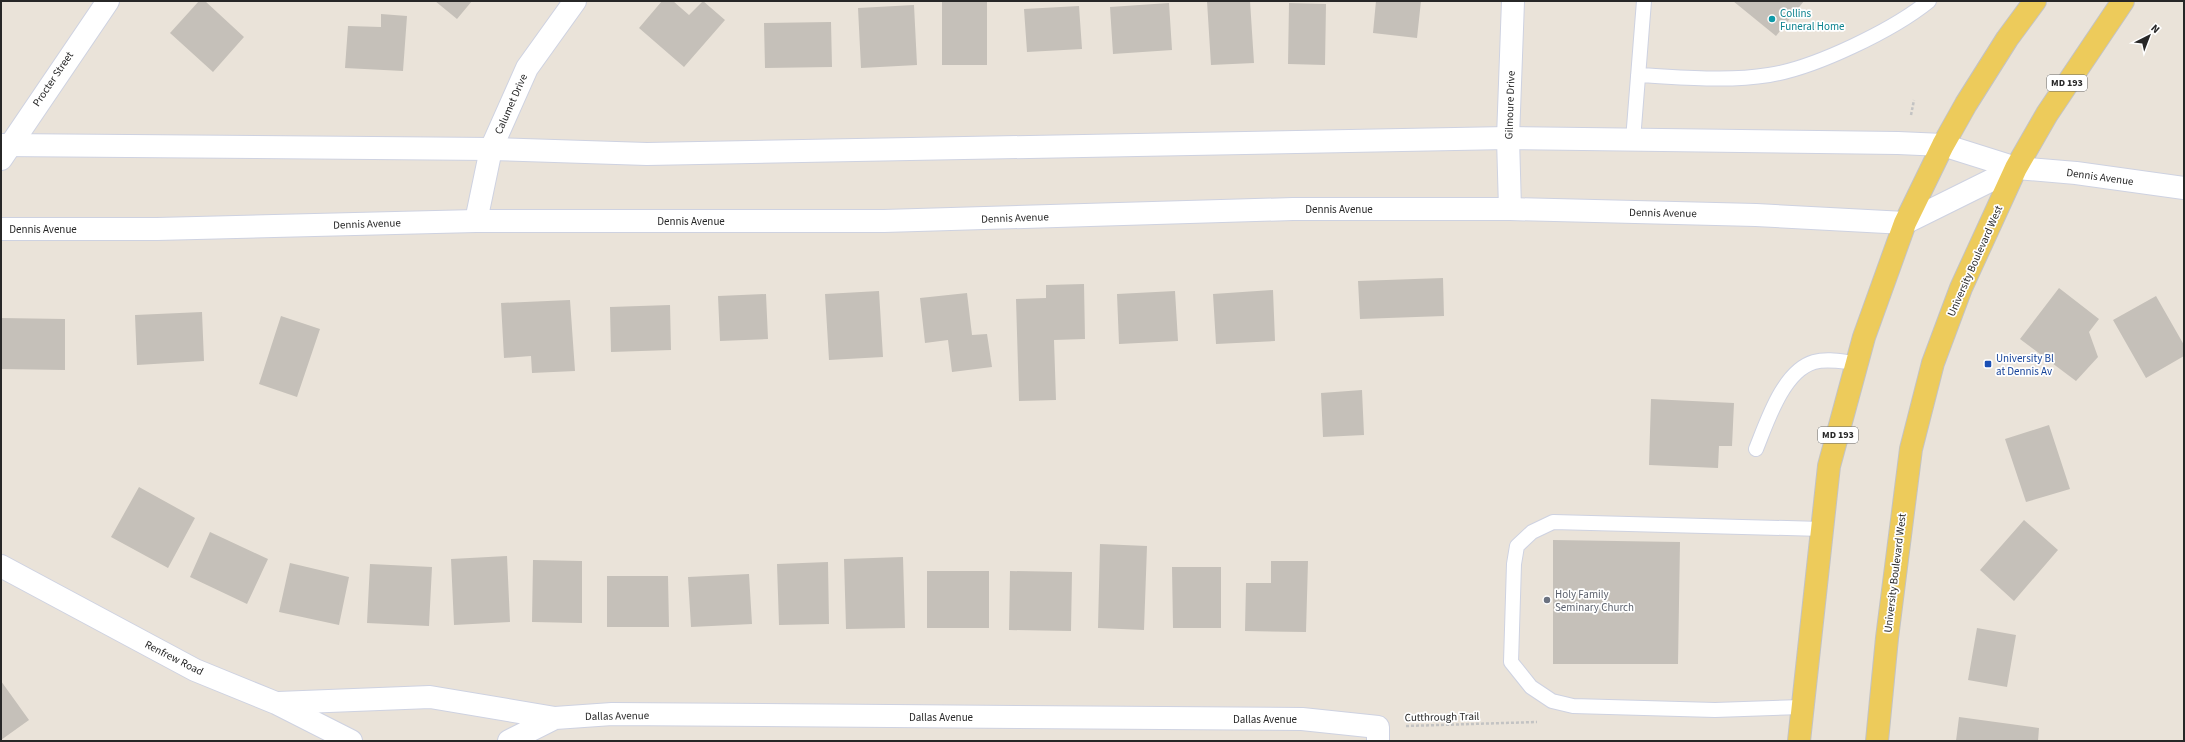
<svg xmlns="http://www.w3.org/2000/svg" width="2185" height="742" font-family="'Source Sans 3',sans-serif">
<rect width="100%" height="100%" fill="#eae3d9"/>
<path fill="#c5c0b9" d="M199,1H205L244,37L213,72L170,33Z
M435,1H472L457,19Z
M662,1H673L689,15L703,1L725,20L684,67L639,28Z
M942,1H987V65H942Z
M1207,1H1250L1254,63L1211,65Z
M1376,1H1421L1417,38L1373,33Z
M1733,1H1804L1776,36Z
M1169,3L1172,50L1113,54L1110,7Z
M1289,3L1326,4L1325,65L1288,64Z
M914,5L917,65L861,68L858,8Z
M1079,6L1082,49L1027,52L1024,9Z
M381,14L407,16L403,71L345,68L348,26L381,27Z
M831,22L832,67L765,68L764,23Z
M1443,278L1444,316L1360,319L1358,281Z
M1084,284L1085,339L1054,340L1056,400L1019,401L1016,299L1046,298V285Z
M2059,288L2099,319L2089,332L2098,357L2076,381L2020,339Z
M1273,290L1275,341L1216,344L1213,294Z
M879,291L883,357L829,360L825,294Z
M1175,291L1178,341L1119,344L1117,294Z
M967,293L972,335L987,334L992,367L952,372L948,340L925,343L920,298Z
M766,294L768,339L720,341L718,296Z
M2156,296L2184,345V356L2146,378L2113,320Z
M570,300L575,371L532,373L531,356L504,358L501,303Z
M670,305L671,350L611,352L610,307Z
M202,312L204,361L137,365L135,315Z
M281,316L320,329L297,397L259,384Z
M1,318L65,319V370L1,369Z
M1362,390L1364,435L1323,437L1321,393Z
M1651,399L1734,403L1732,446H1719L1718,468L1649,465Z
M2049,425L2070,489L2026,502L2005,439Z
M139,487L195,518L168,568L111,537Z
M2024,520L2058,550L2014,601L1980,570Z
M210,532L268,559L247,604L190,577Z
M1553,540L1680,542L1678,664H1553Z
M1100,544L1147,546L1144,630L1098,628Z
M507,556L510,622L454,625L451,559Z
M903,557L905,628L846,629L844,559Z
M533,560L582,561V623L532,622Z
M1271,561H1308L1306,632L1245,631L1246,583H1271Z
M828,562L829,624L779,625L777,564Z
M290,563L349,577L339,625L279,612Z
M370,564L432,567L429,626L367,623Z
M1172,567H1221V628H1173Z
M927,571H989V628H927Z
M1010,571L1072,572L1071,631L1009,630Z
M749,574L752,624L691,627L688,577Z
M607,576H668L669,627H607Z
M1977,628L2016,635L2007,687L1968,680Z
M1,681L29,720L1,740Z
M1959,717L2039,728L2038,741H1956Z"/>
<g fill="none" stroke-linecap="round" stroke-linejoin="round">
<defs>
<path id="service" d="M1638,75C1681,77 1726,82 1769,75C1815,68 1893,30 1929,1
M1633,140L1644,1
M1756,449C1767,422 1783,371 1814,362C1828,358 1844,362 1857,363
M1802,707L1715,710L1573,706L1552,701L1531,687L1511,662L1514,564L1517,546L1532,532L1553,522L1822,529"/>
<path id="minor" d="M1,159L108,1
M1510,209L1508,138L1513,1
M476,221L491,149L527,68L575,1
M1,566L195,670L276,703L351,741
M278,703L430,697L555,718
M509,741L555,718L612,714L1302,719L1378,727V741"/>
<path id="tertiary" d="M1,145L491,149L647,154L1508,138L1898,143L1943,145L2016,168L2076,173L2184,188
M1,229H157L476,221H884L1293,209H1510L1756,215L1905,223L2016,168"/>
<path id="primary" d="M1799,741L1829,466L1864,337L1905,223L1943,145L1966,104L2007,39L2035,1
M1877,741L1887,638L1911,449L1933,363L1961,288L2016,168L2047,114L2123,1"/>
</defs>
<use href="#service" stroke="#ced2e1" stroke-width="16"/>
<use href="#minor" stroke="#ced2e1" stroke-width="24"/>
<use href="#tertiary" stroke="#ced2e1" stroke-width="24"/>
<use href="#primary" stroke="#c3c3c3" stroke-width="24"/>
<path stroke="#c3c3c3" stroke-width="2.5" stroke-dasharray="3 2" stroke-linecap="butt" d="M1911,115L1914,100
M1406,726L1537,722"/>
<use href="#service" stroke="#fff" stroke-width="14"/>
<use href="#minor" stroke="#fff" stroke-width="22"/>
<use href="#tertiary" stroke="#fff" stroke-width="22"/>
<use href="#primary" stroke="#edcb5b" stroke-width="22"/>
</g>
<circle fill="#0f9aa8" stroke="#fff" stroke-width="1.5" cx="1772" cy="19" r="4"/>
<rect fill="#1a4fb4" stroke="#fff" stroke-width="1.5" x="1984" y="360" width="8" height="8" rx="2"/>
<circle fill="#6b7280" stroke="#fff" stroke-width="1.5" cx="1547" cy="600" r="4"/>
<g text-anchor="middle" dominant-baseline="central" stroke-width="3.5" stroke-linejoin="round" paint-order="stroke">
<g fill="#fff" stroke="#686868" stroke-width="1">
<rect x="2047" y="75" width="40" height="16" rx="3"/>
<rect x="1818" y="427" width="40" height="16" rx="3"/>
</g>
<g font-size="10" font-weight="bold" fill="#272727">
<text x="2067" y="83">MD 193</text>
<text x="1838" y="435">MD 193</text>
</g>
<g font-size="11" fill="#0d838f" stroke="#fff" text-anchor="start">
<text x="1780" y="13">Collins<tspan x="1780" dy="13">Funeral Home</tspan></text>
</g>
<g font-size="11" fill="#272727" stroke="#fff">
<text transform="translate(53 79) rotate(-56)">Procter Street</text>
<text transform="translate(511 104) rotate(-66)">Calumet Drive</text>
<text transform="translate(1510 105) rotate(-88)">Gilmoure Drive</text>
<text transform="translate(2100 177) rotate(8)">Dennis Avenue</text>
<text x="1339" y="209">Dennis Avenue</text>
<text transform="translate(1663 213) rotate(1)">Dennis Avenue</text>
<text transform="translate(1015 218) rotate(-2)">Dennis Avenue</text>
<text x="691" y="221">Dennis Avenue</text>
<text transform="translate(367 224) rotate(-2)">Dennis Avenue</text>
<text x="43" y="229">Dennis Avenue</text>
<text transform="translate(1975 261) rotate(-66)">University Boulevard West</text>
<text transform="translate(1895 573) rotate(-83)">University Boulevard West</text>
<text transform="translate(174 658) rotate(27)">Renfrew Road</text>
<text transform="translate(617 716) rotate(-1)">Dallas Avenue</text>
<text x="941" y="717">Dallas Avenue</text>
<text transform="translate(1442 717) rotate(-1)">Cutthrough Trail</text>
<text x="1265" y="719">Dallas Avenue</text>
</g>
<g font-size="11" fill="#164399" stroke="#fff" text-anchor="start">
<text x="1996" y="358">University Bl<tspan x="1996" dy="13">at Dennis Av</tspan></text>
</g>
<g font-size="11" fill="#5b616d" stroke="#fff" text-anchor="start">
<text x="1555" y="594">Holy Family<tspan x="1555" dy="13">Seminary Church</tspan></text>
</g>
</g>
<rect width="2185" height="742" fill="none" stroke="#272727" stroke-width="4"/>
<g transform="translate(2149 36) rotate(42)" stroke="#ffffff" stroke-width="3" paint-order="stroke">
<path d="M0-3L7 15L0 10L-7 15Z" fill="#272727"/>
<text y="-6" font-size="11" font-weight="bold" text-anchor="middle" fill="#272727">N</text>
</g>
</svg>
